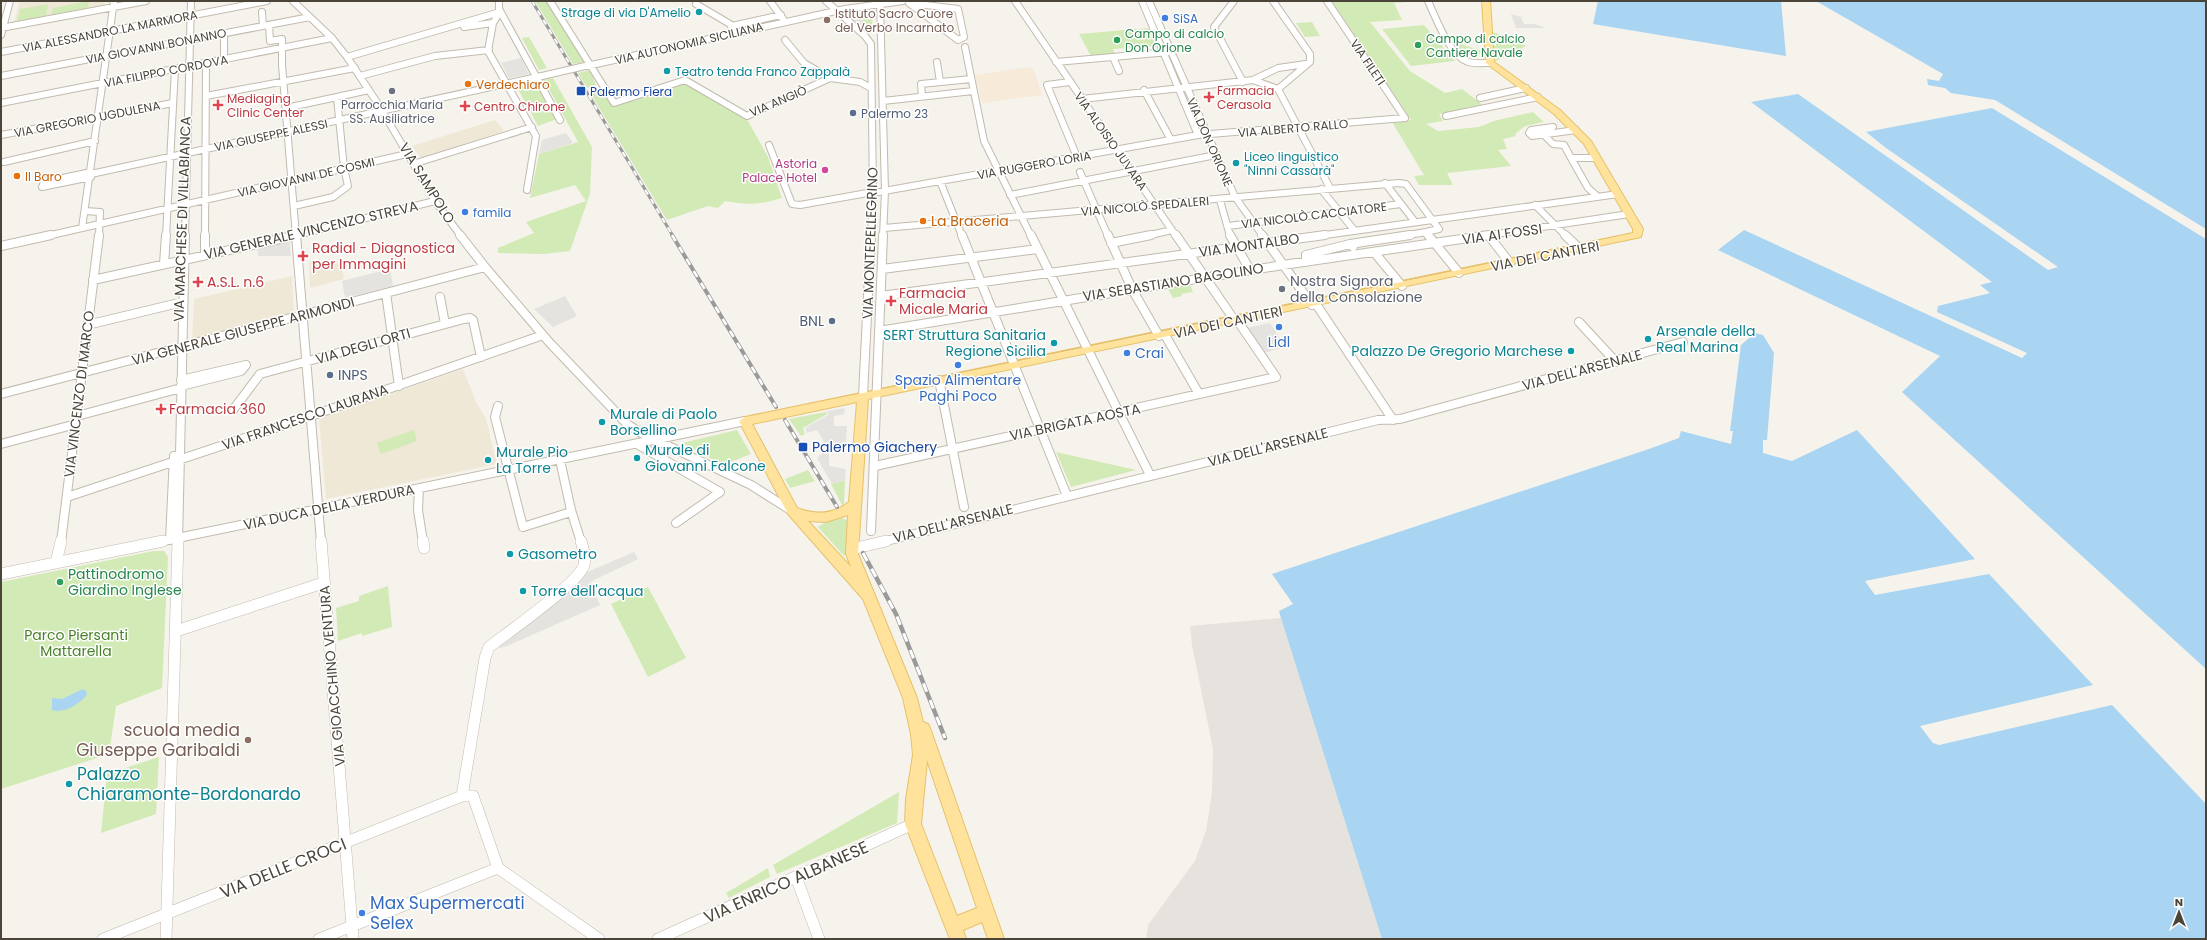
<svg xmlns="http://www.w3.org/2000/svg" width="2207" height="940" font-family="Poppins,sans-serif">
<rect width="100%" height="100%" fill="#f6f3ec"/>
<path fill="#f7ead8" d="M1030,67L1033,68L1042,95L982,103L975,75Z"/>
<path fill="#e6e2dd" d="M1281,618L1382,939H1146L1148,925L1195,861L1206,831L1212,793L1213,749L1192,645L1190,626Z"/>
<path fill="#efe8d6" d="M20,1H105L104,6L14,23Z
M495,120L504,131L421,158L412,146Z
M309,261L341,263L344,279L310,288Z
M292,276L294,314L192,339L194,299Z
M463,369L476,402L486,419L497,464L326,499L319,419Z"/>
<path fill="#d2eab5" d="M89,1L88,8L51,15L53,8Z
M535,1H547L584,62L573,64Z
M1332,1H1422L1394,3L1402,20L1370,22L1410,71L1445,93L1462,89L1484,106L1439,114L1443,121L1426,124L1438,131L1479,127L1494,121L1533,112L1544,122L1525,126L1515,134L1516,136L1503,139L1507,149L1498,150L1511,166L1447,173L1453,185H1419L1414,176L1424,175L1392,122L1411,120Z
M48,4L46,16L17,22L20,9Z
M873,10L872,26L871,29L855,13Z
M1312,22L1320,36L1305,37L1296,23Z
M1424,25L1455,61L1411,66L1382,29Z
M1148,28L1156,46L1113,49L1115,54L1091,56L1079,34Z
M1492,32L1526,41L1521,43L1526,46L1494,62L1492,45L1496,46L1497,37L1492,36Z
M529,37L547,68L539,70L522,38Z
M1455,39H1462L1463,45L1484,51L1485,55L1461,52Z
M590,70L596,85L587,88L578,73Z
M553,78L592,147L590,194L570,251L544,254L498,253V248L534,233L526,222L586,201L575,185L530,198L539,154L578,142L544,80Z
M684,82L748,121L768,157L782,198C759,205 748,205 725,201L718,208L708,206L667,220L589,91L599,90L613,104Z
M537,83L557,119L538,126L517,87Z
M1189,283L1193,292L1181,294L1182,296L1173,298L1167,287Z
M826,412L827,414L803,428L805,434L801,436L789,419Z
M414,430L417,441L381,454L377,443Z
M737,430L751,454L723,465L682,443Z
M1056,452L1136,470L1071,487Z
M808,470L815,481L790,488L785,479Z
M845,480L844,504L842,505L831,484Z
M842,518L847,520L846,554L844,556L818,527L822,524Z
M154,551H164L168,557L162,688L116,706L109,754L1,789V582Z
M388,586L392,627L362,636V633L338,641L336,608L359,601V596Z
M648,587L686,658L648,677L611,604Z
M159,757L156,814L101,833L107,774Z
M899,792L897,823L777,874L773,865Z
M768,868L770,877L729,898L726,893Z"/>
<path fill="#e5e3e0" d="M855,13L871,29V30L866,34L845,14Z
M1511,14L1524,18H1521L1524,24H1535L1546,28H1516Z
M521,58L529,74L509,78L501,63Z
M566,133L573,143L539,154L542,140Z
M289,238L291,256H258L257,246Z
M390,269L393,286L345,298L342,281Z
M565,296L577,316L553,327L534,309Z
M1270,323L1286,347L1264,353L1247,328Z
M845,408L844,414L834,416V426H847L846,442L828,448L817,430L807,433L805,428L828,415L827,411Z
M827,449L829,450V466L846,469L845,480L832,484L817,458Z
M634,552L638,559L590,582L600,605L507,646L500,648L498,646L585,573Z"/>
<path fill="#a9d4f2" d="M1598,1H1781L1786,56L1593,24Z
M1816,1H2206V229L1995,100L1951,93L1945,88L1928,85L1927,79L1939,81L1943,74Z
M1798,94L2048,270L2058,267L1886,148L1866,132L1992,108L2206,239V669L1902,392L1940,356L1718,250L1744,230L2022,358L2027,353L1937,312L1938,306L1990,293L1980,285L1992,282L1751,102Z
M1755,333L1763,335L1774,353L1767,440H1763V453L1792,461L1857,430L1975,559L1865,581L1875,595L1989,574L2093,685L1920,726L1933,743L1939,745L2112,705L2206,804V939H1382L1280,615L1279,611L1293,604L1272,574L1649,449L1679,438L1681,431L1731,444L1733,431H1730L1741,345Z
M83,689L86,691L87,695C79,704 64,714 52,710V698L62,699Z"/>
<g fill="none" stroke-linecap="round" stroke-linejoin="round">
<defs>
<path id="minor-far2" d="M293,1L332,38L347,57L380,107L435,201L461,236
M499,1V9L560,120
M550,1L614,103L685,80L747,116L830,78L860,82L871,88
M770,1L783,19
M826,1L865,36L871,44L873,192L871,236
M880,1L885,191L883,236
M1015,1L1176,236
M1142,1L1198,135
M1149,1L1235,197L1263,236
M1234,1L1214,27L1243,82
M1273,1L1310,54V62L1278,89
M1428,1C1436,18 1449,55 1468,62C1475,64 1483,63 1490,63
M909,3L958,9L964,37L958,40Z
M696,4L730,24L734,33
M262,12L263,26
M500,12L493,23L488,51L536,136L527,190
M269,25L270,41L282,39V65L296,236
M732,26L781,15
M464,27L493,23
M1,28L146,1
M224,33V59
M1,35L10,1
M785,40L804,63L830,78
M965,47L984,141L1031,236
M1,52L267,1
M347,57L500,12
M1113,57L1119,71
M937,62L940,82
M1056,62L1169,52
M587,66L845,9L903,1
M1,76L310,17
M360,76L435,56L489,50
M1253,80L1278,68L1306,64
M1070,82L1047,85L1077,157
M1278,89L1330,188
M1144,90L1171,140
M206,96L355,68
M922,96L921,84L971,79
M1480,98L1526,88
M1082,99L1253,80L1278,89
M883,101L973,91
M1,103L332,38
M286,108L369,90
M1446,116L1538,97
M1553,127L1531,130L1529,133L1532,136L1576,130
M1,135L173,103
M1544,135L1553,144L1564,145L1571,158H1597
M769,145L792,204L800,205L873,192
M1571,158L1588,188L1597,196
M4,162L95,141
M413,164L532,127
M91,172L44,182L42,187L91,177
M1080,172L1108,236
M91,174L542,76
M940,181L962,236
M1385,183L1415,222
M1321,189L1354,230
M873,193L1198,135L1405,118L1327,1
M1010,195L1216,155
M1220,200L1230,236
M1535,205L1566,236
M294,206L333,197L348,186L344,168L337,98
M85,211L100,212L99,236
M1228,226L1401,204
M82,228L114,1
M884,228L1399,183L1406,184L1439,229L1426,232L1429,236
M47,236L407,154
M166,236L175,69
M185,236L191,1
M205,236L206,63
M293,236L435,201
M1146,236L1172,230
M1318,236L1618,194
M1403,236L1426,232
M1483,236L1629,214"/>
<path id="minor-far1" d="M296,235L321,542
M460,235L485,267L549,342L627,424L641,433L751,485L792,511
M962,235L1067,496
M1031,235L1150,475
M1108,235L1132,289L1159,336
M1176,235L1235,321
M1230,235L1250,270
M1262,235L1312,305
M1428,235L1459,273
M1565,235L1580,249
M1489,236L1510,263
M1111,243L1151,235
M1350,244L1410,235
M1,246L51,235
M1374,252L1402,286
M205,255V235
M1306,262V255L1350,244L1353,247
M164,264L166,235
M882,269L1038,249
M93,280L298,235
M386,293L399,386
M881,296L1325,235
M440,297L445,324
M1316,304L1393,420
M1579,322L1616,362
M87,325L183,302
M879,331L1283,265L1489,235
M1165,335L1199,394
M181,380L246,365L241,371L181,386
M939,380L964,507
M1,394L485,267
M863,396L871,235
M498,406L495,417L523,527L571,512
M233,410L260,374L464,319L470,318L473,320L481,357
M77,416L181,388
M1,444L76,424
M637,444L720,492L676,523
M560,460L571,510L581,542
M875,466L1276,377L1237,320
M419,489L418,510L423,542
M67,497L311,416L543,335
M871,531L883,235
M170,540L174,456
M61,542L99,235
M158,542L745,421
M178,542L185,235
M882,542L1378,420L1400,419L1683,342"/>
<path id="minor" d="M321,541L353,939
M423,541L424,548
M852,549L886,541
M56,563L61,541
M1,574L163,541
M176,631L323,583
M462,796L485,658L489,647C507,633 579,583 584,565C586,557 583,548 581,541
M796,877L819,939
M103,939L462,796H473L498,868L599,939
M166,939L178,541
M319,939L498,868
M658,939L913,824"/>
<path id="major" d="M1482,1H1490L1494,62L1560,110L1591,141L1643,229L1641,237L868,399L858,554L917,698L923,722L928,724L930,728L1004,939H988L982,922L963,930L966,939H950L905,824L906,799L913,755L911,734L903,698L863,599L788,514L739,421L745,417C1041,357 1337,296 1633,233V229L1584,144L1554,114L1486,63ZM857,402L849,502C833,515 816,515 797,508L752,424ZM848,515L846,554L851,567L808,521L826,522ZM927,760L977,908L957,916L921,824Z"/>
</defs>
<use href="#minor-far2" stroke="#c2bbae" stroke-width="8"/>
<use href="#minor-far1" stroke="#c2bbae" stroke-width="10"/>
<use href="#minor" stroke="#c2bbae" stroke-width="12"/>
<use href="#major" stroke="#e6c16a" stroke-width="2"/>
<use href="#minor-far2" stroke="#fff" stroke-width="6"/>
<use href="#minor-far1" stroke="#fff" stroke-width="8"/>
<use href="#minor" stroke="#fff" stroke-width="11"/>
<use href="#major" fill="#ffe39c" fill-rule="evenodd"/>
<defs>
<path id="rail-far2" d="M532,1L673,236"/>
<path id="rail-far1" d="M672,235L776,407
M785,420L837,507"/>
<path id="rail" d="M863,553L896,614L945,738"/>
</defs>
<use href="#rail-far2" stroke="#9a9a9a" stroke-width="3"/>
<use href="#rail-far1" stroke="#9a9a9a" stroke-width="4"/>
<use href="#rail" stroke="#9a9a9a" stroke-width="4.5"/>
<use href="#rail-far2" stroke="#fff" stroke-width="2" stroke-dasharray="5.5" stroke-linecap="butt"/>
<use href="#rail-far1" stroke="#fff" stroke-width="2.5" stroke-dasharray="7" stroke-linecap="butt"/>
<use href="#rail" stroke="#fff" stroke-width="3" stroke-dasharray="9" stroke-linecap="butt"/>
<defs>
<path id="minor-bridge" d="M542,76L585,66"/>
</defs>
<use href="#minor-bridge" stroke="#c2bbae" stroke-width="8" stroke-linecap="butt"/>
<use href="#minor-bridge" stroke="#fff" stroke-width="6"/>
</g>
<g fill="#0f9aa8" stroke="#fff" stroke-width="1.5">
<circle cx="699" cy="12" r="4"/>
<circle cx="667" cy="71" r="4"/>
<circle cx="1236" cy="163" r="4"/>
<circle cx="1648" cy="339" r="4"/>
<circle cx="1054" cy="343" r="4"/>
<circle cx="1571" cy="351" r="4"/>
<circle cx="602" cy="422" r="4"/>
<circle cx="637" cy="458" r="4"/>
<circle cx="488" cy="460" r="4"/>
<circle cx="510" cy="554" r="4"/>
<circle cx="523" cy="591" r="4"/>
<circle cx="69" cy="784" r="4"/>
</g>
<g fill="#3f7fe0" stroke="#fff" stroke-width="1.5">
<circle cx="1165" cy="18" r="4"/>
<circle cx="465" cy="212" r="4"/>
<circle cx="1279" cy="327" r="4"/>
<circle cx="1127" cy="353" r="4"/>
<circle cx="958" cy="365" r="4"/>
<circle cx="362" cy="913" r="4"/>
</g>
<g fill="#8d6e63" stroke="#fff" stroke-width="1.5">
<circle cx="827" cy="20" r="4"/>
<circle cx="248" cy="740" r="4"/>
</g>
<g fill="#2e9e5b" stroke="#fff" stroke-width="1.5">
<circle cx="1117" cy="40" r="4"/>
<circle cx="1418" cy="45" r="4"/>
<circle cx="60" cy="582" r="4"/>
</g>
<g fill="#e8710a" stroke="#fff" stroke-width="1.5">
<circle cx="468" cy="84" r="4"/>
<circle cx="17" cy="176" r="4"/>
<circle cx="923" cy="221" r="4"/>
</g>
<g fill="#6b7280" stroke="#fff" stroke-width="1.5">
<circle cx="392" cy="91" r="4"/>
<circle cx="1282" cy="289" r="4"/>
</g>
<g fill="#1a4fb4" stroke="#fff" stroke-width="1.5">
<rect x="576" y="86" width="10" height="10" rx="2"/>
<rect x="798" y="442" width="10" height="10" rx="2"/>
</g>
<g fill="#e0444e" stroke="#fff" stroke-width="1.5">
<path d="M1207 91h4v4h4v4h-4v4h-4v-4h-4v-4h4z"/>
<path d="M216 99h4v4h4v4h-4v4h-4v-4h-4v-4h4z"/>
<path d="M463 100h4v4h4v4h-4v4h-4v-4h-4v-4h4z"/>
<path d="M301 250h4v4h4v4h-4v4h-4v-4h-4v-4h4z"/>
<path d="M196 276h4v4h4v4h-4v4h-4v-4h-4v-4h4z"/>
<path d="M889 295h4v4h4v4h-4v4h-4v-4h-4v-4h4z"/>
<path d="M159 403h4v4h4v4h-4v4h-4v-4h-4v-4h4z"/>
</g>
<g fill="#5c6f8a" stroke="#fff" stroke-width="1.5">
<circle cx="853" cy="113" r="4"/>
<circle cx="832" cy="321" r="4"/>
<circle cx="330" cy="375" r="4"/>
</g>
<circle fill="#d1479c" stroke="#fff" stroke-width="1.5" cx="825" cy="170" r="4"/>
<g text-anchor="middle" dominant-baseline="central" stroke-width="3" stroke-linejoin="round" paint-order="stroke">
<g font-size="12" fill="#0d838f" stroke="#fff" text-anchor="start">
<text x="691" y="12" text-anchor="end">Strage di via D'Amelio</text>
<text x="675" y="71">Teatro tenda Franco Zappalà</text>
<text x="1244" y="156">Liceo linguistico<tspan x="1244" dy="14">"Ninni Cassarà"</tspan></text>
</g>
<g font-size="12" fill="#785e54" stroke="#fff" text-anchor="start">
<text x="835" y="13">Istituto Sacro Cuore<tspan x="835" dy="14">del Verbo Incarnato</tspan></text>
</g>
<g font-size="12" fill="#366cbe" stroke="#fff" text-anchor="start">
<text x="1173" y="18">SiSA</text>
<text x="473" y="212">famila</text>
</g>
<g font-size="12" fill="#4b4439" stroke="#fff">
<text transform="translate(110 31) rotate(-11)">VIA ALESSANDRO LA MARMORA</text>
<text transform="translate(689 43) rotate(-13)">VIA AUTONOMIA SICILIANA</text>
<text transform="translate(156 46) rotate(-11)">VIA GIOVANNI BONANNO</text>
<text transform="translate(1368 62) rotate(56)">VIA FILETI</text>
<text transform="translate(166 71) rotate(-11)">VIA FILIPPO CORDOVA</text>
<text transform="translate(778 101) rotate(-23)">VIA ANGIÒ</text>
<text transform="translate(87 119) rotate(-11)">VIA GREGORIO UGDULENA</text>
<text transform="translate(1293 128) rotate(-5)">VIA ALBERTO RALLO</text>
<text transform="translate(271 135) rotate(-12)">VIA GIUSEPPE ALESSI</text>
<text transform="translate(1111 141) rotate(55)">VIA ALOISIO JUVARA</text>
<text transform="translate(1210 142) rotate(66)">VIA DON ORIONE</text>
<text transform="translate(1034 165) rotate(-10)">VIA RUGGERO LORIA</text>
<text transform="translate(306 177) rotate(-13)">VIA GIOVANNI DE COSMI</text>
<text transform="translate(1145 206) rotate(-5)">VIA NICOLÒ SPEDALERI</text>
<text transform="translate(1314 215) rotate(-7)">VIA NICOLÒ CACCIATORE</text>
</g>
<g font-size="12" fill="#27864d" stroke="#fff" text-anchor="start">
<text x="1125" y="33">Campo di calcio<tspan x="1125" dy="14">Don Orione</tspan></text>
<text x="1426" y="38">Campo di calcio<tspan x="1426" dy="14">Cantiere Navale</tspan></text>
</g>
<g font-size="12" fill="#c56008" stroke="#fff" text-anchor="start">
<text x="476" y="84">Verdechiaro</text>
<text x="25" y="176">Il Baro</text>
</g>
<g font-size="12" fill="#be3a42" stroke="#fff" text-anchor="start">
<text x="1217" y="90">Farmacia<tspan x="1217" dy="14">Cerasola</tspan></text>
<text x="227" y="98">Mediaging<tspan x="227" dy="14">Clinic Center</tspan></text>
<text x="474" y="106">Centro Chirone</text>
</g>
<g font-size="12" fill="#164399" stroke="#fff" text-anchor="start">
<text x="590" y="91">Palermo Fiera</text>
</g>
<g font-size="12" fill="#5b616d" stroke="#fff">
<text x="392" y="104">Parrocchia Maria<tspan x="392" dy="14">SS. Ausiliatrice</tspan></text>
</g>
<g font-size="12" fill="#4e5e75" stroke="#fff" text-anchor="start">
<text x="861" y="113">Palermo 23</text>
</g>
<g font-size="12" fill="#b23c85" stroke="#fff" text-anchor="end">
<text x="817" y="163">Astoria<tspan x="817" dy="14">Palace Hotel</tspan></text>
</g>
<g font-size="14" fill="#4b4439" stroke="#fff">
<text transform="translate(427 183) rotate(58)">VIA SAMPOLO</text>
<text transform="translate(182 219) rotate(-88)">VIA MARCHESE DI VILLABIANCA</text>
<text transform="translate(311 230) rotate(-13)">VIA GENERALE VINCENZO STREVA</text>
<text transform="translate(1502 234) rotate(-8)">VIA AI FOSSI</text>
<text transform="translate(870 243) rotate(-88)">VIA MONTEPELLEGRINO</text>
<text transform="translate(1249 245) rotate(-8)">VIA MONTALBO</text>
<text transform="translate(1545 256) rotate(-11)">VIA DEI CANTIERI</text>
<text transform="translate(1173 282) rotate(-9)">VIA SEBASTIANO BAGOLINO</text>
<text transform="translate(1228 322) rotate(-12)">VIA DEI CANTIERI</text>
<text transform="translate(243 331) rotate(-15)">VIA GENERALE GIUSEPPE ARIMONDI</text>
<text transform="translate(363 346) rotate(-16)">VIA DEGLI ORTI</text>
<text transform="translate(1582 370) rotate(-15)">VIA DELL'ARSENALE</text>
<text transform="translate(79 394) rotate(-83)">VIA VINCENZO DI MARCO</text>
<text transform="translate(305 417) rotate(-19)">VIA FRANCESCO LAURANA</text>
<text transform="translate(1075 422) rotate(-12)">VIA BRIGATA AOSTA</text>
<text transform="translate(1268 447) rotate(-14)">VIA DELL'ARSENALE</text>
<text transform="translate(329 507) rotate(-12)">VIA DUCA DELLA VERDURA</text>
<text transform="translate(953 523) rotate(-14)">VIA DELL'ARSENALE</text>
<text transform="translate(332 676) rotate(-95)">VIA GIOACCHINO VENTURA</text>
</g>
<g font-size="14" fill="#c56008" stroke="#fff" text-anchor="start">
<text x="931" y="221">La Braceria</text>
</g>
<g font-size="14" fill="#be3a42" stroke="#fff" text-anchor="start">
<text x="312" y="248">Radial - Diagnostica<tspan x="312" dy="16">per Immagini</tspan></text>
<text x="207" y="282">A.S.L. n.6</text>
<text x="899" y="293">Farmacia<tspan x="899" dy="16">Micale Maria</tspan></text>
<text x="169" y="409">Farmacia 360</text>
</g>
<g font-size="14" fill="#5b616d" stroke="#fff" text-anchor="start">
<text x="1290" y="281">Nostra Signora<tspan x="1290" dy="16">della Consolazione</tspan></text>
</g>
<g font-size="14" fill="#4e5e75" stroke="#fff" text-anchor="end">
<text x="824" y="321">BNL</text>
<text x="338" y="375" text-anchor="start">INPS</text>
</g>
<g font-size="14" fill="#0d838f" stroke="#fff" text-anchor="start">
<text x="1656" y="331">Arsenale della<tspan x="1656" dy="16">Real Marina</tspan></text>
<text x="1046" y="335" text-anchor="end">SERT Struttura Sanitaria<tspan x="1046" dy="16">Regione Sicilia</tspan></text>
<text x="1563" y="351" text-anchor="end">Palazzo De Gregorio Marchese</text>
<text x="610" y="414">Murale di Paolo<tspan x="610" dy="16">Borsellino</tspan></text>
<text x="645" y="450">Murale di<tspan x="645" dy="16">Giovanni Falcone</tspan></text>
<text x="496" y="452">Murale Pio<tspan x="496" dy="16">La Torre</tspan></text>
<text x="518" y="554">Gasometro</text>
<text x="531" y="591">Torre dell'acqua</text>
</g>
<g font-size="14" fill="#366cbe" stroke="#fff">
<text x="1279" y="342">Lidl</text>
<text x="1135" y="353" text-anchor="start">Crai</text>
<text x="958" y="380">Spazio Alimentare<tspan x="958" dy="16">Paghi Poco</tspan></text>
</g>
<g font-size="14" fill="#164399" stroke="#fff" text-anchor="start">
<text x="812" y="447">Palermo Giachery</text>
</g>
<g font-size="14" fill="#27864d" stroke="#fff" text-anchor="start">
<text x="68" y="574">Pattinodromo<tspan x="68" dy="16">Giardino Inglese</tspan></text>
</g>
<g font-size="14" fill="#4a7f2a" stroke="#fff">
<text x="76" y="635">Parco Piersanti<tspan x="76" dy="16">Mattarella</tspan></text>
</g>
<g font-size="17" fill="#785e54" stroke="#fff" text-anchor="end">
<text x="240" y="730">scuola media<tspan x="240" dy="20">Giuseppe Garibaldi</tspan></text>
</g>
<g font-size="17" fill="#0d838f" stroke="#fff" text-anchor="start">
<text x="77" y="774">Palazzo<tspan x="77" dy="20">Chiaramonte-Bordonardo</tspan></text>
</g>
<g font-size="17" fill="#4b4439" stroke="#fff">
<text transform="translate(283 868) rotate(-22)">VIA DELLE CROCI</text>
<text transform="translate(786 882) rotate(-24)">VIA ENRICO ALBANESE</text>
</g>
<g font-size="17" fill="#366cbe" stroke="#fff" text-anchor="start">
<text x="370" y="903">Max Supermercati<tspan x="370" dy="20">Selex</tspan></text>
</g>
</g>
<rect width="2207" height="940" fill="none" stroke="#4b4439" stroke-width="4"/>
<g transform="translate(2179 912)" stroke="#ffffff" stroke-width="3" paint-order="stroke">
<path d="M0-3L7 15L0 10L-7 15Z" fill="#4b4439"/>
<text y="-6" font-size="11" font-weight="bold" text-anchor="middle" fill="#4b4439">N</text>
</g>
</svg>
